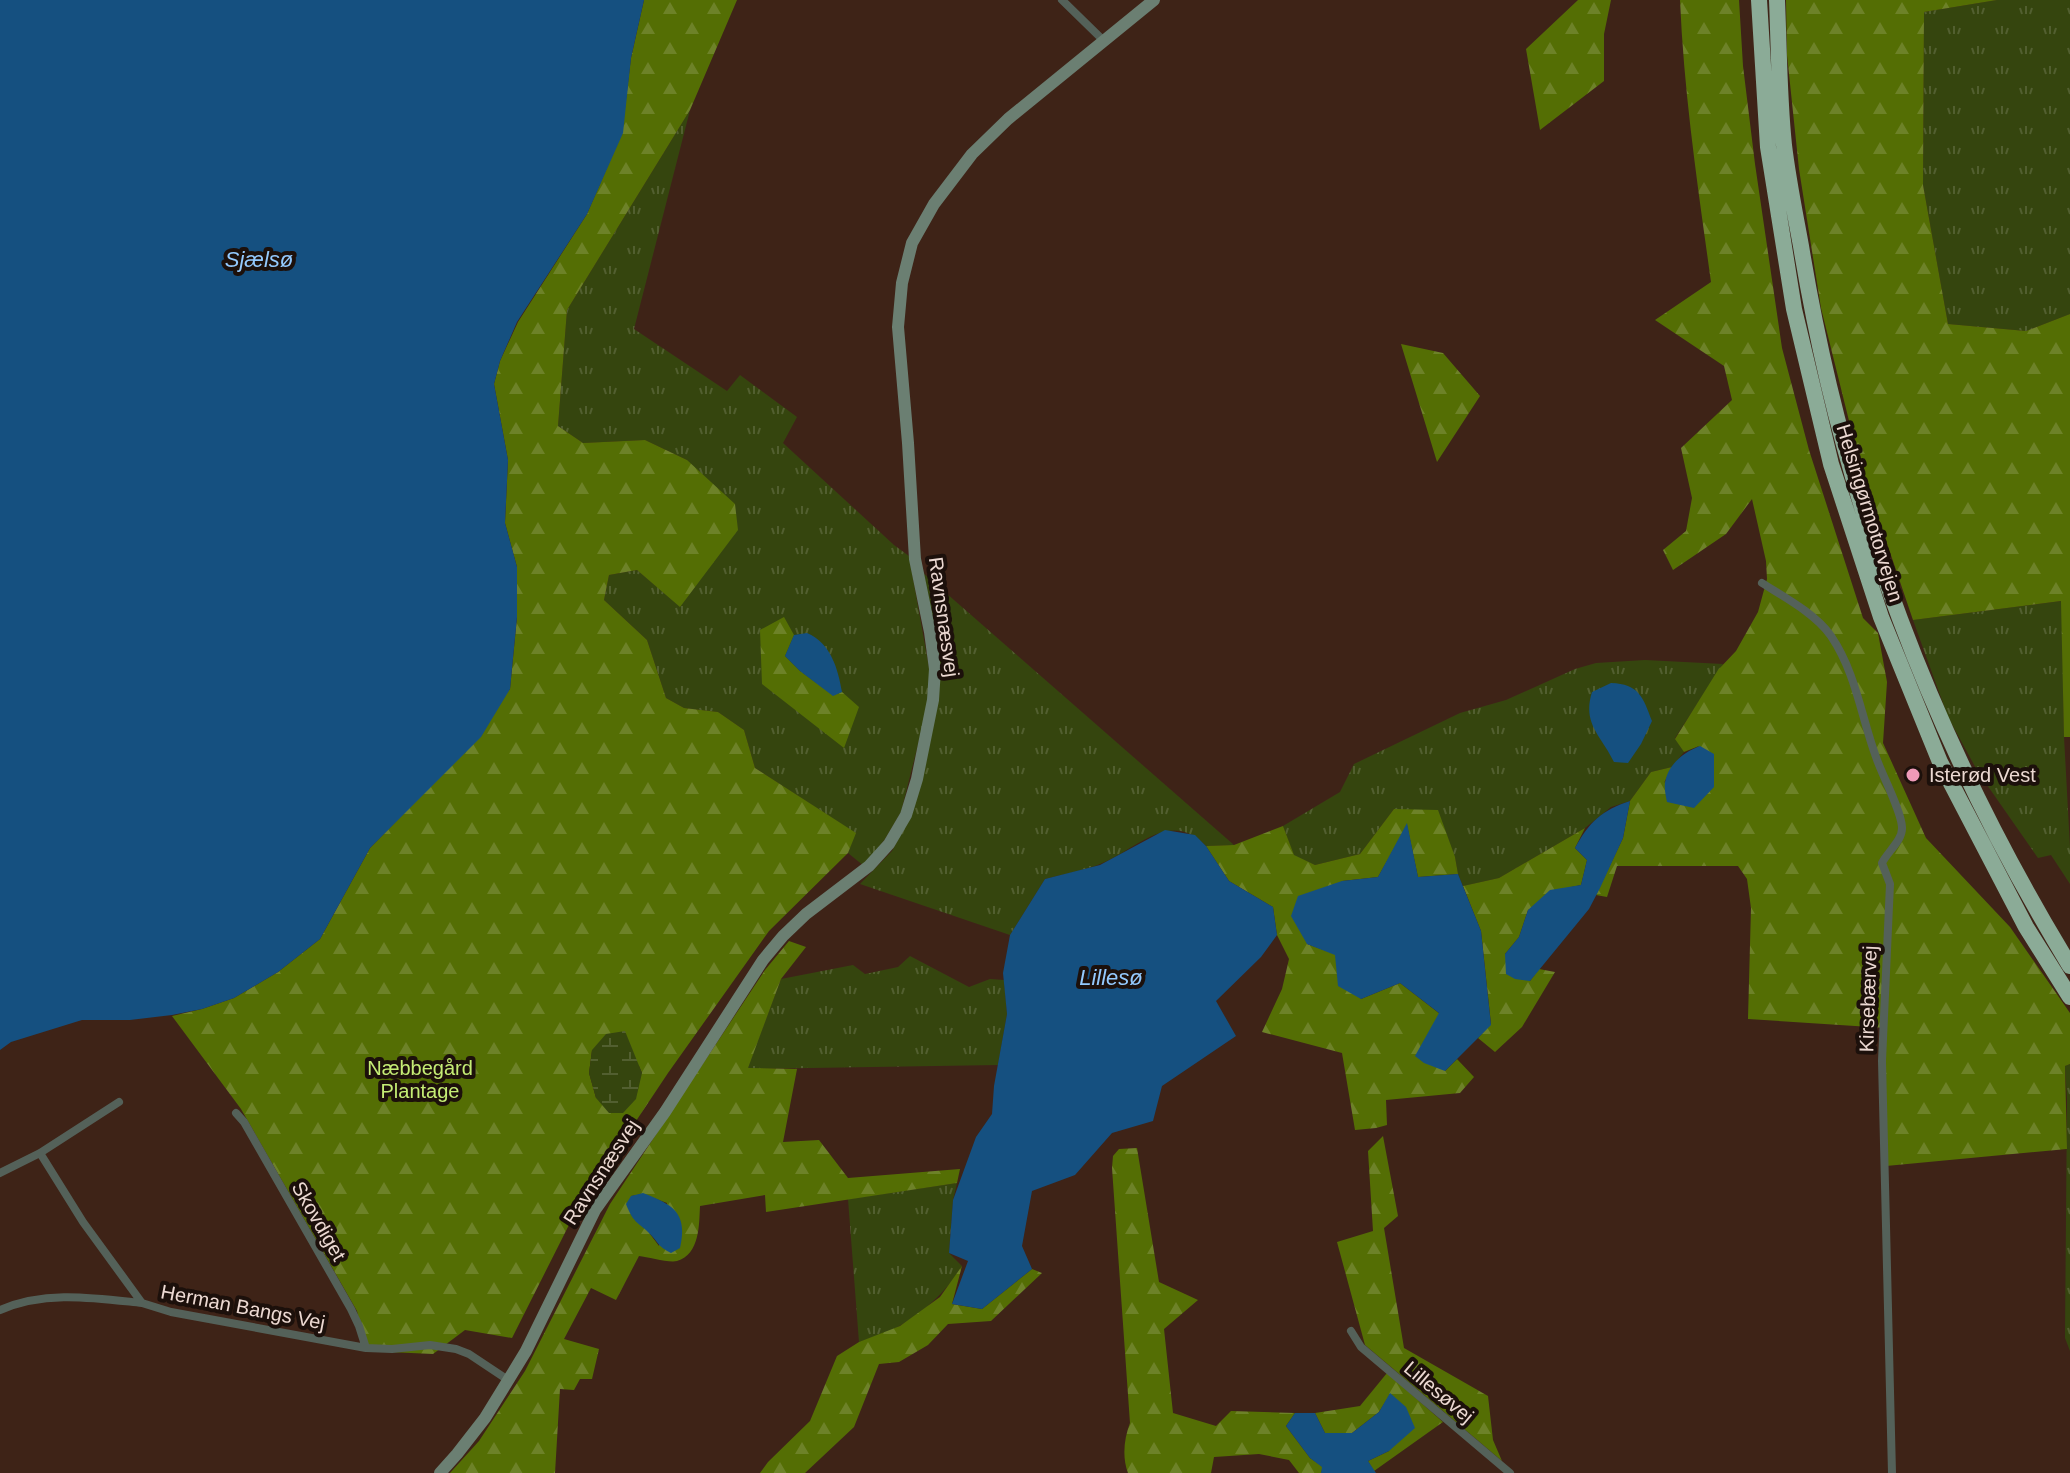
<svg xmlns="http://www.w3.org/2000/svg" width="2070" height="1473" font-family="Arial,sans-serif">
<defs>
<pattern id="grass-tufts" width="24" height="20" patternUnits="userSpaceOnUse" patternTransform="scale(2)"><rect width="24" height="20" fill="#35450e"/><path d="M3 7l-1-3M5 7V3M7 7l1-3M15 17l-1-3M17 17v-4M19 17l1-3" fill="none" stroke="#525f30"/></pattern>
<pattern id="forest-firs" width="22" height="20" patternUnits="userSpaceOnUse" patternTransform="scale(2)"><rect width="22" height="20" fill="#546e04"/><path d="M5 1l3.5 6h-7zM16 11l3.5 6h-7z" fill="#6d8228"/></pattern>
<pattern id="wetland-marsh" width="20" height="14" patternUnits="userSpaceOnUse" patternTransform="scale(2)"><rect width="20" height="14" fill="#35450e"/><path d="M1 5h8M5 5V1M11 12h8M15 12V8" fill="none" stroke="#525f30"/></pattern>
</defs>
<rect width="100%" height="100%" fill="#3e2317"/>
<path fill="url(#grass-tufts)" d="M1997,0H2070V314L2026,331L1948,324L1923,185L1924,12Z
M690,110L634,329L727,391L740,375L797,417L783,443L894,545L909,556L930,673L929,701L901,812L885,839L864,866L848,853L855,833L755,768L744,730L718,712L684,708L666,698L647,640L604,600L609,575L637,570L680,606L687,460L645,440L583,443L558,426L567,310Z
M922,572L1234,845L1206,846C1170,808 1136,850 1100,864C1083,871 1063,874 1045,879L1010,935L860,884L892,851L909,819L937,702Z
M2062,601L2064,737L2070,847V884L2051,855L2038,858L1978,772L1948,717L1913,620Z
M1645,660L1723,664L1675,738L1684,752L1672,767L1651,772L1630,801L1611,807L1585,828L1499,878L1463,886L1458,874L1455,857L1394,809L1360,854L1315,865L1294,856L1283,826L1340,792L1354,764L1460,713L1506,700L1575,669L1596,663Z
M910,956L969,987L990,979L1004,980L1007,1014L998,1065L747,1069L781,979L853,965L865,974L898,967Z
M2070,1064V1351L2065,1338L2067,1099L2065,1066Z
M957,1183L953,1200L949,1253L962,1266C947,1291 926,1310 901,1325C889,1333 873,1337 859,1342L848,1199Z"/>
<path fill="url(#forest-firs)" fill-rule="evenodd" d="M644,0H737L690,110L567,310L558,426L583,443L645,440L687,460L735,504L738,530L680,607L637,570L609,575L604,600L647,640L666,698L684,708L718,712L744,730L755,768L856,833L848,853L769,931L668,1073L576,1211L512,1338L465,1330L433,1354L367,1351L357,1311L241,1109L172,1016L202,1009L234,998L278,972L320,939L370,848L415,802L510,689L517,617V567L505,523L508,460L494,384L500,361L518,322L587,214L622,133L631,58ZM592,1050L639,1066L642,1073L596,1098L589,1073Z
M1578,0H1611L1604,34V81L1540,130L1526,49Z
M1680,0H1739L1743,66L1755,164L1782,348L1809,450L1863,618L1878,633L1887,682L1883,743L1926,838L2010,927L2070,1013V1064L2065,1066L2067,1149L1886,1166V1028L1748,1019L1751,908L1747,879L1738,866H1617L1607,897L1596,895L1623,838L1630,801L1651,772L1672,767L1664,783L1699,746L1684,752L1675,739L1718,670L1736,651L1758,612L1767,579L1766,561L1752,499L1726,534L1673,570L1663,550L1686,531L1692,498L1681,448L1732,400L1724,366L1655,320L1711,282C1698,188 1684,95 1680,0Z
M1786,0H1997L1924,12L1923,185L1948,324L2026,331L2070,314V737H2064L2061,601L1913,620L1859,461L1821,308L1799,169L1787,55Z
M1401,344L1443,353L1480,396L1437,462Z
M784,617L794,635L785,656L800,671L833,695L842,692L859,707L844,748L762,684L760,630Z
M1394,809L1438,810L1455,857L1458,874L1418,877L1407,825L1378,877L1342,881L1307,944L1335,954L1361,999L1400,983L1440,1014L1445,1071L1457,1059L1474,1077L1460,1093L1386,1100L1387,1125L1376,1128L1355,1130L1342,1053L1262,1032L1282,989L1289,959L1277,935L1273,907L1229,881L1206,846L1234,845L1283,826L1294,855L1315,865L1360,854Z
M1585,828L1575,848L1587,860L1581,885L1571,887L1528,910L1519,937L1505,954L1530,981L1539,969L1555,972L1522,1027L1495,1052L1478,1038L1491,1024L1481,931L1463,886L1499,878Z
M789,941L806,947L781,979L748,1068L797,1069L783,1142L819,1140L848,1178L960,1169L957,1183L766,1212L765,1195L700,1206C699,1225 700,1254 677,1261C669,1263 648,1257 639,1256L616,1300L591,1288L564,1339L599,1349L592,1379H580L574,1390L560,1389L555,1473H450L479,1441L525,1371L610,1204L765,970ZM643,1194L667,1203L659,1246L650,1234L631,1196Z
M1383,1136L1398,1216L1384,1228L1404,1348L1488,1396L1493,1440L1502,1461L1365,1345L1337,1242L1373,1231L1368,1151Z
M1137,1148L1159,1282L1198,1300L1164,1329L1173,1413L1216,1426L1231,1411L1295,1413L1286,1426L1310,1458L1323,1467L1321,1473H1299L1289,1460L1259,1454L1214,1457L1211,1473H1128C1122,1457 1124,1439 1130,1423L1112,1168L1113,1156L1119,1149Z
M962,1266L952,1304L982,1309L1032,1269L1042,1273L991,1321L948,1324L928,1345L899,1362L879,1364L854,1427L805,1473H760L768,1462L810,1421L837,1356L859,1342L900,1326L940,1297Z
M1387,1373L1443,1422L1374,1471L1368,1461L1389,1451L1390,1394L1379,1412L1352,1433H1325L1315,1413L1360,1406Z"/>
<path fill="url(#wetland-marsh)" d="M625,1031L642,1073L636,1099L623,1113H609L596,1098L589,1073L592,1050L606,1034Z"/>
<path fill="#155080" d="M0,0H644L631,58L623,133L587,214L517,322L500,361L494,384L508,460L505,523L517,567V617L510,689L481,737L370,848L320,939L278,972L234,998L202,1009L172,1015L130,1020H82L11,1042L0,1050Z
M807,633C831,643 838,669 842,692L833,696L800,671L785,656L794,635Z
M1611,683C1639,684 1643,697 1652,721L1641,744L1628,763L1614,762C1601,735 1582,724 1592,692Z
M1700,746L1714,754V787L1694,808L1667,802C1666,797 1664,788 1665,783C1668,764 1684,752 1700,746Z
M1630,801L1623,838L1600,888L1589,909L1530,981L1515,979L1506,974L1505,954L1519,937L1528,910L1550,890L1581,885L1587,860L1575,848C1589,822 1602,810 1630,801Z
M1407,823L1418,877L1458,874L1481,931L1491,1025L1445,1071L1424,1063L1415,1056L1439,1013L1400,983L1361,999L1338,986L1335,955L1307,944L1291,916L1298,896L1342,881L1378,877Z
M1165,830L1195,835L1206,846L1229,881L1273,907L1277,935L1261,957L1216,1001L1236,1036L1162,1086L1153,1121L1112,1133L1075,1175L1032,1191L1022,1246L1032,1269L982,1309L952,1304L968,1261L949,1253L953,1200L976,1137L992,1114L994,1086L1007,1014L1003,973L1010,935L1045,879L1100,865Z
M643,1193C673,1205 688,1212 680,1248L671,1253C658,1246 660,1245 651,1235C639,1222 634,1225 626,1204L631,1196Z
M1390,1393L1406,1407L1415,1428L1389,1451L1368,1461L1376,1473H1321L1322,1467L1310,1458L1286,1426L1295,1413H1315L1325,1433H1352L1379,1412Z"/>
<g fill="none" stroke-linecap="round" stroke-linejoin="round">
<path stroke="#546159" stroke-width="8" d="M1062,0L1104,41
M1762,583C1784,597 1816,614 1831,636C1856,673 1861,716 1876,757C1882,775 1901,810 1902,827C1903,840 1888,851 1882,863L1890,884L1882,1061L1892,1473
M236,1113L244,1122L351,1309L359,1326L366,1348
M40,1153L83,1222L142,1303L171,1312L366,1348L392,1349L430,1345L456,1349L469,1354L508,1380
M0,1173L40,1153L119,1102
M0,1310C45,1290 95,1298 142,1303
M1351,1331L1361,1347L1510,1473"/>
<path stroke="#6b7f72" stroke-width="12" d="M440,1473L457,1454L485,1418L526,1351L595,1210L665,1112L763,960L783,936L806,914L869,866L889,844L906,815L917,779L933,700L935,669L930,632L915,559L908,443L898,327L902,283L912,243L934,204L972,154L1008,119L1154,0"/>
<path stroke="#8bab97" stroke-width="16" d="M1759,0L1768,147L1794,309L1831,464L1881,617L1940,762L2026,927L2070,997
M1777,0C1779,48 1779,97 1784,145C1788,179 1795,213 1801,246C1844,507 1933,741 2070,966"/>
</g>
<circle fill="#ef9ab8" stroke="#1c100b" stroke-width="3" cx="1913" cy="775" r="8"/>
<g text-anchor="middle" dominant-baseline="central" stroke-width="8" stroke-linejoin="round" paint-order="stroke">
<g font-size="20" fill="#ecd9d2" stroke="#1c100b">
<text transform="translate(1870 513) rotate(73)">Helsingørmotorvejen</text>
<text transform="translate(944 617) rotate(82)">Ravnsnæsvej</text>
<text transform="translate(1868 999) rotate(-88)">Kirsebærvej</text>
<text transform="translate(601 1172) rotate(-57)">Ravnsnæsvej</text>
<text transform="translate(319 1221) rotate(60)">Skovdiget</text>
<text transform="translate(243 1307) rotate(11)">Herman Bangs Vej</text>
<text transform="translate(1439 1392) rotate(40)">Lillesøvej</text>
</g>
<g font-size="20" fill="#ecd9d2" stroke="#1c100b" text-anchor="start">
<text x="1929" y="775">Isterød Vest</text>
</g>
<g font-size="20" fill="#c5ed75" stroke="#1c100b">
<text x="420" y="1068">Næbbegård<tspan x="420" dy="23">Plantage</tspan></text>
</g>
<g font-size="22" font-style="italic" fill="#94cafe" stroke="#1c100b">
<text x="259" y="259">Sjælsø</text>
<text x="1111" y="977">Lillesø</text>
</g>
</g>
</svg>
